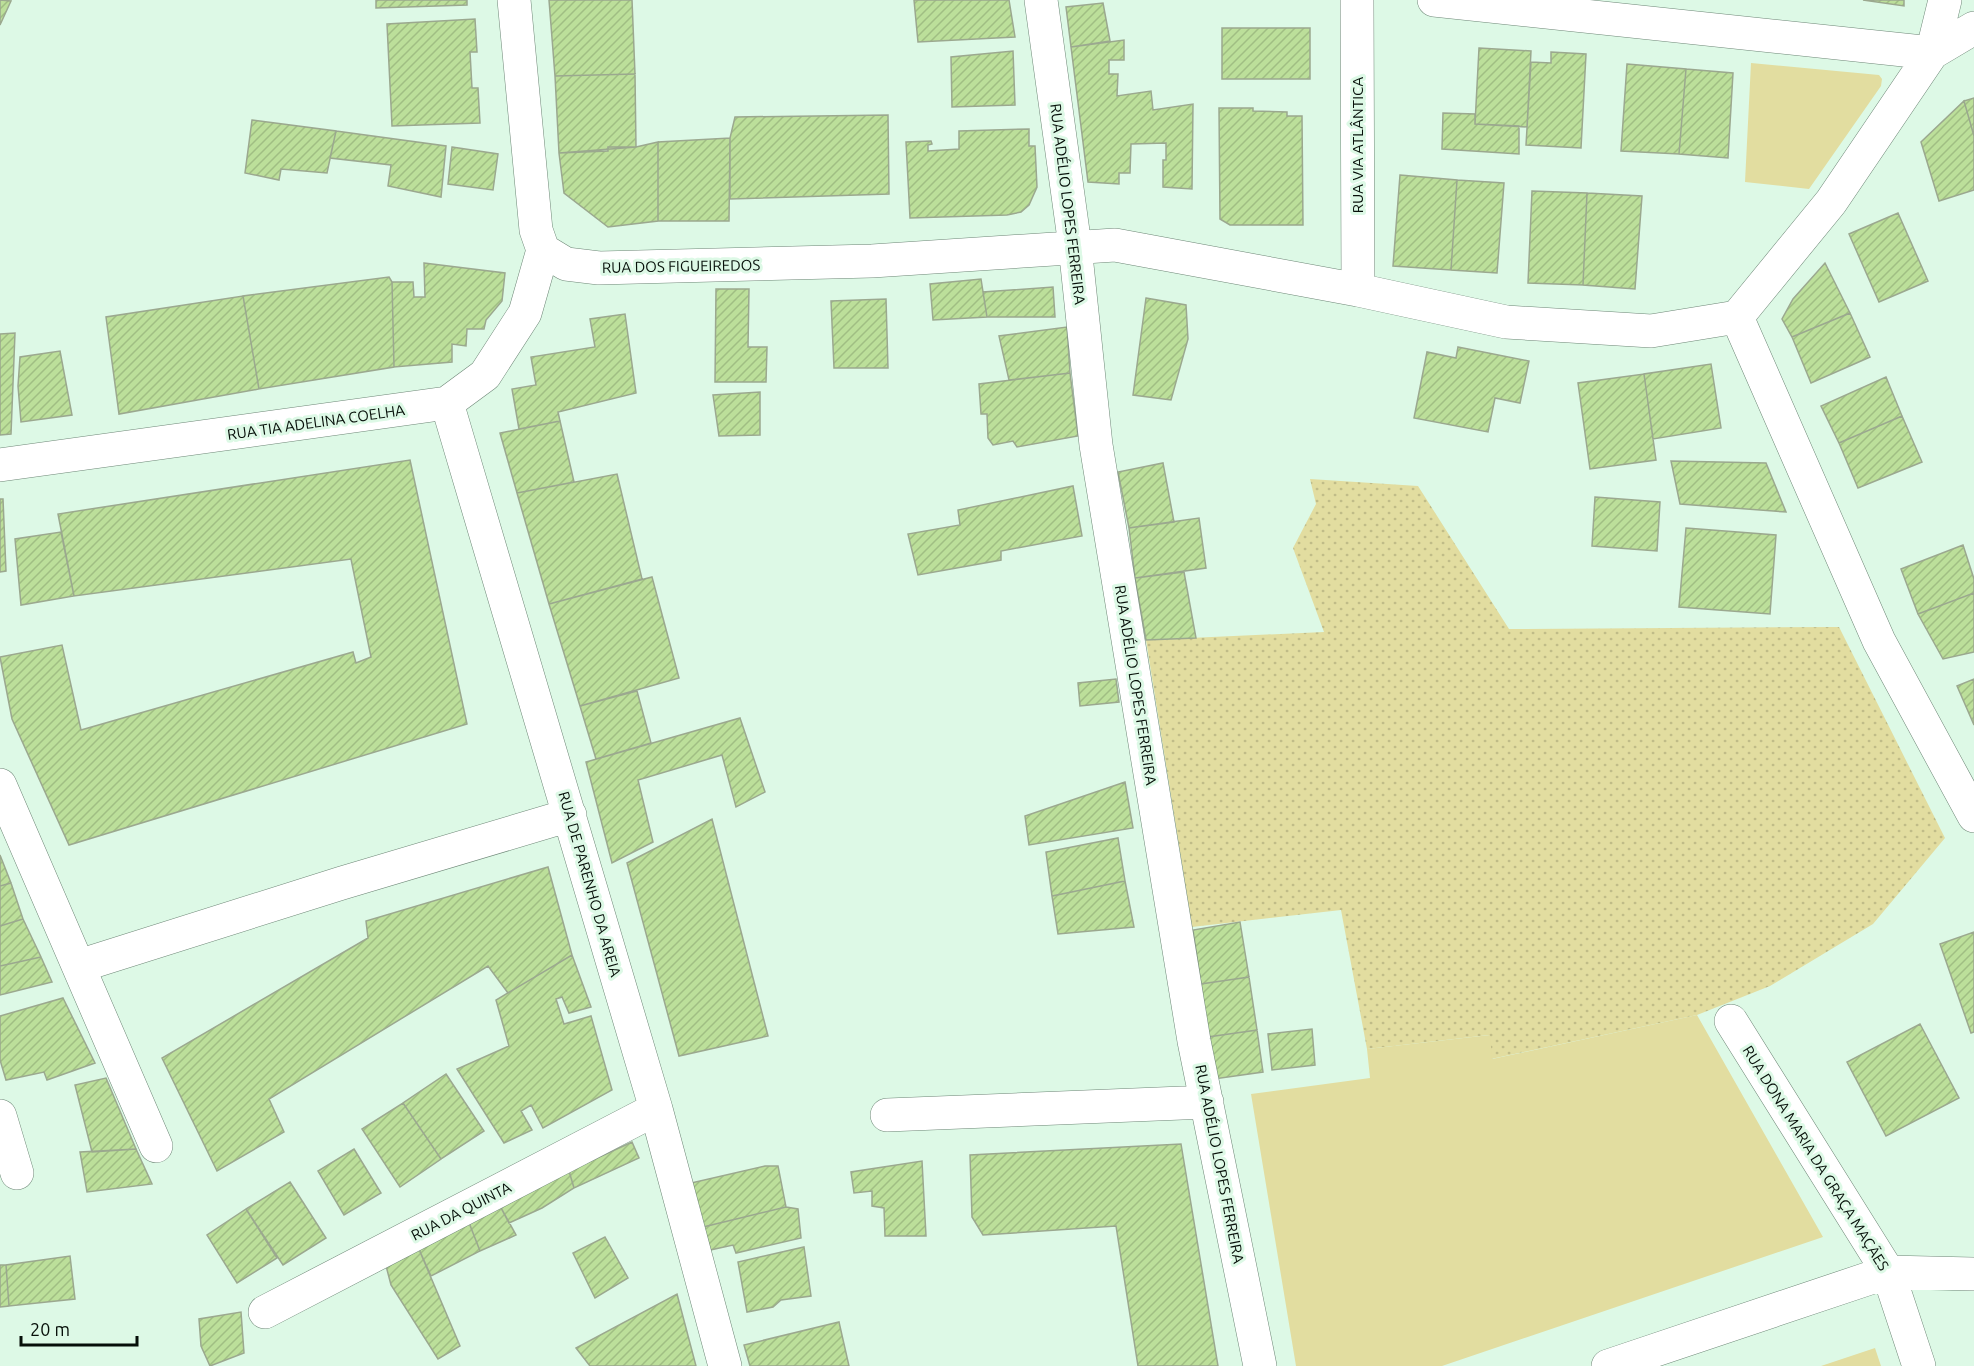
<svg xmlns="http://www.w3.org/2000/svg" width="1974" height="1366" font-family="Ubuntu,sans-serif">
<defs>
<pattern id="grass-dots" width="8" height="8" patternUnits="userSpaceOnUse" patternTransform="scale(1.5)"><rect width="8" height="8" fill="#e2dda0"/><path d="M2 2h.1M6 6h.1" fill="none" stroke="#c0bc88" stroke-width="1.8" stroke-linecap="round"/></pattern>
<pattern id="building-hatch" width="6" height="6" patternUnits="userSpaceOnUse" patternTransform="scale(1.5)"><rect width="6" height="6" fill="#bcdf9a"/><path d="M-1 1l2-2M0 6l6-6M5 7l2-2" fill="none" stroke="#a0be83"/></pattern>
</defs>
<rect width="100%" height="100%" fill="#ddf9e6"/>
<path fill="url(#grass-dots)" d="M1310,479L1418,486L1509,629L1839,627L1945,838L1873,924L1770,986L1697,1015L1491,1059L1489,1035L1367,1049L1341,910L1192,927L1146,640L1324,632L1293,548L1316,504Z"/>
<path fill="#e2dda0" d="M1751,63L1879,75L1882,79L1881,86L1809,189L1745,182Z
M1697,1015L1823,1237L1442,1366H1296L1251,1094L1370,1078L1367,1049L1490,1035L1492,1059Z
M1875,1348L1881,1366H1821Z"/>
<path fill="url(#building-hatch)" stroke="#9ba88f" stroke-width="1.5" d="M0,0L11,1L0,25Z
M376,0H467V5L376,8Z
M549,0H632L635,74L555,76Z
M914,0H1009L1015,37L918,42Z
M1863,0H1904V6Z
M1103,3L1110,41L1071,47L1066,7Z
M475,19L477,52H470L472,88H478L480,123L392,126L387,24Z
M1222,28H1310V79H1222Z
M1124,40V60H1109V74H1118L1117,96L1151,91L1153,110L1193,104L1192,189L1163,187V160H1166V143L1131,144L1130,173H1119V184L1088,182L1071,47Z
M1479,48L1531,51L1527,127L1475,124Z
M1013,51L1015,105L952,107L951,57Z
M1551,52L1586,54L1581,148L1526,145L1531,62L1551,63Z
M1627,64L1686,69L1679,154L1621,151Z
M1686,69L1733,73L1728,158L1679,154Z
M635,74L636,147L559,153L555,76Z
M1974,98V136L1964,101Z
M1964,101L1974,136V190L1939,201L1921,142Z
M1219,108H1253V111L1287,112V116H1302L1303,225H1230L1220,219Z
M1443,113L1475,114V124L1519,126V154L1442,149Z
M888,115L889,194L730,199V138L735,117Z
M252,120L336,131L327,173L281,169L279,180L245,173Z
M1029,129V146H1035L1037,187L1029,205L1021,212L1007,215L910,218L906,142L931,141L932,144L928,145V151L959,149V131Z
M336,131L446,146L441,197L388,186L391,165L330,158Z
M730,138L729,221H658V142Z
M658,142V221L608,227L564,193L559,153L608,151V147H636Z
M452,147L498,154L493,190L448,184Z
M1400,175L1457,180L1451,270L1393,266Z
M1457,180L1504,183L1497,273L1451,270Z
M1532,191L1587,193L1583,285L1528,283Z
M1587,193L1642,196L1635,289L1583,285Z
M1898,213L1928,281L1879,302L1849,234Z
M424,263L505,273L502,301L486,320L484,329H467L466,346L452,344V362L394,367L392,282H413L414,297H425Z
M1825,263L1850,313L1792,337L1782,319L1793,299Z
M389,277L392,282L394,367L259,389L243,296Z
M981,279L987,317L933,320L930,284Z
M1053,287L1055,317H987L983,292Z
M716,289H749L748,347H767L766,382H715Z
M243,296L259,389L119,414L106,317Z
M1146,298L1186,305L1188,339L1171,400L1133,395Z
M886,299L888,368H834L831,301Z
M1850,313L1870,357L1811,383L1792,337Z
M625,314L636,393L558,412L560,421L519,429L512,389L536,385L531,357L595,347L590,319Z
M1067,327L1070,373L1009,380L999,336Z
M15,333L11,434L0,435V334Z
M1458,347L1529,361L1520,403L1495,398L1488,432L1414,418L1427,352L1456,358Z
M60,351L72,415L21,422L18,386L20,357Z
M1711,364L1721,428L1653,439L1644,374Z
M1070,373L1078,436L1017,447L1013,441L993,445L988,438L987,414H981L979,384Z
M1644,374L1656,460L1590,469L1578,383Z
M1886,377L1902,416L1839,443L1821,406Z
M760,392V435L719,436L713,395Z
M1902,416L1922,462L1858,488L1839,443Z
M560,421L574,482L517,493L500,433Z
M410,460L467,724L69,845L12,719L0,657L62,645L81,730L353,652L356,663L371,657L351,559L74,596L58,514Z
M1671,461L1766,463L1786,512L1680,504Z
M1163,463L1174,522L1129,528L1118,472Z
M617,474L642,579L549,604L517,493Z
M1073,486L1082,536L1001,551V560L918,575L908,534L960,525L958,510Z
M1595,497L1660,502L1657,551L1592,546Z
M0,499H3L6,571L0,572Z
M1199,518L1206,568L1135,578L1129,528Z
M1686,528L1776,535L1770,614L1679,607Z
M61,532L74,596L21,605L15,539Z
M1963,545L1974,579V593L1918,614L1901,569Z
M1184,572L1196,638L1146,640L1135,578Z
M652,577L679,678L580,706L549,604Z
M1974,593V652L1943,659L1918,614Z
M1116,679L1119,702L1080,706L1078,683Z
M1974,679V725L1957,686Z
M637,691L651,743L596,759L580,706Z
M740,718L765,792L736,807L722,755L638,780L653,842L612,863L586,762Z
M1125,782L1133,828L1029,845L1025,816Z
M712,819L768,1036L679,1056L627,863Z
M1118,838L1125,881L1052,896L1046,852Z
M0,855L11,883L0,886Z
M548,867L572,955L508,993L488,966L269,1099L284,1132L217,1171L162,1058L368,938L366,921Z
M1125,881L1134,927L1058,934L1052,896Z
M11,883L23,919L0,926V886Z
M23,919L41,957L0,966V926Z
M1240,922L1249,977L1201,984L1193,930Z
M1974,932V1032L1971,1033L1940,944Z
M572,955L591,1007L569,1013L562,997L556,999L564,1024L591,1016L612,1090L543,1128L531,1105L521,1111L532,1130L504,1143L457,1069L509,1046L496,1000Z
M41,957L52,982L0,995V966Z
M1249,977L1257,1030L1208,1037L1201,984Z
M63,998L95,1063L47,1080L44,1072L6,1080L0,1060V1016Z
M1920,1024L1959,1098L1886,1136L1847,1062Z
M1312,1029L1315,1065L1272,1070L1268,1034Z
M1257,1030L1263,1072L1214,1079L1208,1037Z
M446,1074L484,1131L441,1159L403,1103Z
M106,1078L136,1149L92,1152L75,1085Z
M403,1103L441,1159L400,1187L362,1129Z
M632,1142L639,1158L574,1188L569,1171Z
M1181,1144L1218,1366H1138L1116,1226L983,1235L972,1217L970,1155Z
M136,1149L152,1184L87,1192L80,1152Z
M354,1149L381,1193L344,1215L318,1171Z
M922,1161L926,1236H885L884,1208L872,1206V1191L854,1193L851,1172Z
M765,1166H778L786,1207L703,1227L691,1183Z
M569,1171L574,1188L542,1208L509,1223L499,1204Z
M290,1182L326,1238L283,1265L246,1209Z
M499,1204L516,1235L480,1251L468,1220Z
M786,1207L798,1209L801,1238L736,1253L733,1245L710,1250L703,1227Z
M246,1209L277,1258L237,1283L207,1235Z
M468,1220L480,1251L431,1276L418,1247Z
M605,1237L628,1278L595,1298L573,1253Z
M418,1247L460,1346L438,1359L391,1285L385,1262Z
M804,1247L811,1296L781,1300L773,1307L747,1312L738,1262Z
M70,1256L75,1299L9,1306L6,1265Z
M0,1265H6L9,1306L0,1307Z
M677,1294L696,1366H590L576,1348Z
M241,1312L244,1353L210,1366L201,1346L199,1319Z
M839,1322L849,1366H750L744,1345Z"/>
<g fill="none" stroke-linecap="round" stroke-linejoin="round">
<defs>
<path id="minor" d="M514,0L536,230L543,250L566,264L599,268L872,261L1115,245L1358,290L1506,322L1651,331L1737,317L1831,202L1932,53L1945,0
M1041,0L1075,246L1096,445L1194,1041L1260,1366
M1357,0L1358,290
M1434,0L1932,53L1974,28
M1737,317L1879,641L1974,816
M447,403L656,1109L725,1366
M0,465L447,403L485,375L525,313L543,250
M0,785L156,1146
M79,966L342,883L570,815
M1731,1021L1888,1272L1919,1366
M887,1115L1207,1102
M0,1116L17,1173
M265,1312L656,1109
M1608,1366L1888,1272L1974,1274"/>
</defs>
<use href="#minor" stroke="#6e8777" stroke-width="34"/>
<use href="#minor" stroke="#fff" stroke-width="33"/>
</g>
<g text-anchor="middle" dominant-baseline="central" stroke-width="6" stroke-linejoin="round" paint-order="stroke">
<g font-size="15" fill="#060f09" stroke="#ddf9e6">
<text transform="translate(1357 145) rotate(-90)">RUA VIA ATLÂNTICA</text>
<text transform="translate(1068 204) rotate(83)">RUA ADÉLIO LOPES FERREIRA</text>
<text transform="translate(681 266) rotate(-1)">RUA DOS FIGUEIREDOS</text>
<text transform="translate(316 422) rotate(-8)">RUA TIA ADELINA COELHA</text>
<text transform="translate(1136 685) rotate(81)">RUA ADÉLIO LOPES FERREIRA</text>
<text transform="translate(590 884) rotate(74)">RUA DE PARENHO DA AREIA</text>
<text transform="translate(1816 1158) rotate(58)">RUA DONA MARIA DA GRAÇA MAÇÃES</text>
<text transform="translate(1220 1164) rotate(79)">RUA ADÉLIO LOPES FERREIRA</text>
<text transform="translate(461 1211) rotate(-27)">RUA DA QUINTA</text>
</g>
</g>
<path d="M21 1336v9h116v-9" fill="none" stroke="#060f09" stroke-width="3"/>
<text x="30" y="1336" font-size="18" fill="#060f09" stroke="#ddf9e6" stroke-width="4.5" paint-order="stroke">20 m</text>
</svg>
